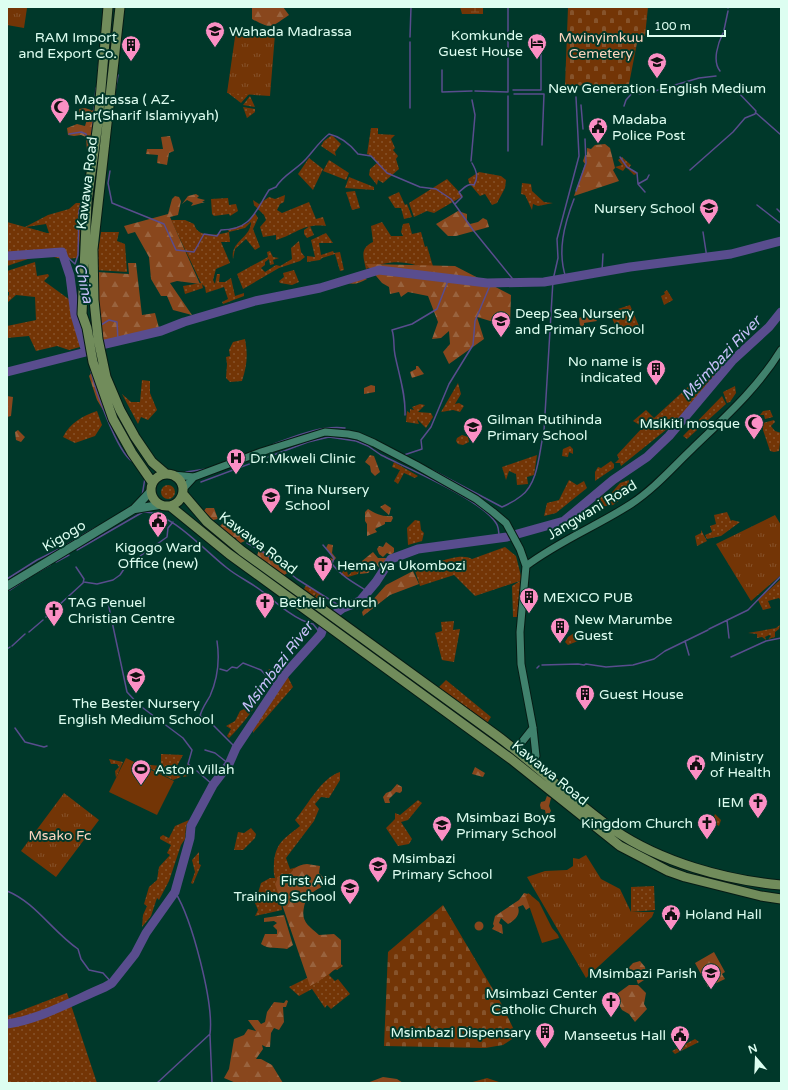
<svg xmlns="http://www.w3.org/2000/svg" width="788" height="1090" font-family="'Varela Round',sans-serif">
<defs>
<pattern id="grass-dots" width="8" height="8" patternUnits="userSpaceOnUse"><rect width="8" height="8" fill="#733506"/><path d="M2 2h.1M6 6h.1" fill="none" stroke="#86532b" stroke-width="1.8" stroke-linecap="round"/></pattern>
<pattern id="forest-firs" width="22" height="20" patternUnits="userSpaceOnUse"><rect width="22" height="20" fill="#89471d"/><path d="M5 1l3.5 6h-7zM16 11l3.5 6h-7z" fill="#99633e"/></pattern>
<pattern id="wetland-marsh" width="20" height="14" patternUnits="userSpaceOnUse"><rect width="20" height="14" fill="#733506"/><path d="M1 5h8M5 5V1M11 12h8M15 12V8" fill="none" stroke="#86532b"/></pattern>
<pattern id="cemetery-stones" width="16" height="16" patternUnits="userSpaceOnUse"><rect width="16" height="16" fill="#733506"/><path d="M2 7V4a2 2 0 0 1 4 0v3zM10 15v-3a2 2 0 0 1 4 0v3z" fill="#86532b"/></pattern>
<pattern id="park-tufts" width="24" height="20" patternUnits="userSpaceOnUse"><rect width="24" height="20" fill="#733506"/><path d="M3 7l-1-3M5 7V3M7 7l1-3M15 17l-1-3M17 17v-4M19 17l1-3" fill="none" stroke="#86532b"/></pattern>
</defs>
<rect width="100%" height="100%" fill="#00382a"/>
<path fill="url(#grass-dots)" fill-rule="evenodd" d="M228,93H250L241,103Z
M250,96L255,107L243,105Z
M243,107L255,109V112L247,118Z
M371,128H378V134L395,135L391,139L395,148L393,150L398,156L396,159L399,169L383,183L378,180L377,185L369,175L370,169L377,163L372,156L367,154Z
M332,135L341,144L335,152L336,156L321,146L324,141Z
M622,157L631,165L629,168L638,173L634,175L626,167L623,171L615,167L622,165L618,160Z
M309,158L323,169L313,190L298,174Z
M329,160L349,173L346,180L323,171Z
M479,172L501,176L506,180L505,188L497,203L492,205L485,194L480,196L469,183L468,179Z
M349,177L374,187V190L345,188Z
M447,179L463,196L434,213L427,211L414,217L409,203Z
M522,183L531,184L532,191L544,202L553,203L538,206L533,204L532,210L525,195L521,194Z
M355,191L360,208L352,210L346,192Z
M399,192L405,205L407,204L412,217L404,219L401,208H395L388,197Z
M285,195L284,202L280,204L277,210L282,213L309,202L316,219L323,217L326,226C302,223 297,234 276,240V235L263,237L260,227L266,220L264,215L254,205L253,200L259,204L269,197L275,199Z
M228,198L229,205L236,204L238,211L230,216L229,214L214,216L212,214L211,199Z
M76,203H80C82,221 81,240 77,258C65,259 56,260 46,253L7,266V222L25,227L48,215L69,209ZM46,224L49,233H47L26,227Z
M255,213L258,218L253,229L260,247L255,250L246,239L235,249L233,259C230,241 251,238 251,222L245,228L229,232L230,242H221L230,263L216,269L213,280L215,284L217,274H220L219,282H225L231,278L235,296L244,293V296L223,304L222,302L228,299L224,287L206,293L205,287L202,284L203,288L185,294L183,286L201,283L171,220H185L194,224C198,239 217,235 229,232L228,230L248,223Z
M382,222L391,236H403L401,232L403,224L409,223L412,234L421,232L425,247L427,246L435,273C410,260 392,259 366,269C363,256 360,248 373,242L371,226Z
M310,226L314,235L307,238L304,234V230Z
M101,232H119L117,241L125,244L127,272L95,270Z
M326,233L333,243H319L321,255L333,251L334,253L340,252L344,270L340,271L335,254L322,258L320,260L307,262V256L315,257L311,240Z
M299,241L301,252L305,257L300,261L279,268L243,289L237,274L268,257L267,252L270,251L273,257L279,258L273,260L274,264L270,265L269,259L265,262V265L261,268L265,272L276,265L280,266L292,259L291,248Z
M35,262L37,276L48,274L49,276L44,281L70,300L82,330L80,347L69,350L57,346L36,351L29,336L7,338V326L36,320L35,297L16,295L7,303V297L9,295V292H7V271Z
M294,270L299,282L292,285L280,283L279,281L284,277L283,273Z
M667,290L673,300L664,305L661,296L665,294L664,292Z
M630,305L639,326L623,332L616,327L609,312Z
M245,339C248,355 247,366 242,381L230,382L226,378L227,364L226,357L230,356L229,350L233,342Z
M724,354L727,362L677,421L621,466L620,463H615L619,459L617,455L643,427L633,421L646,410L654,418Z
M659,363L664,369L657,372L653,370L652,367Z
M142,380L150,381V393L157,410L148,420L141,417L138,424L122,394L131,402H140Z
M458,383L461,394L455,404L459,403L464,406L460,412L453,410L441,412Z
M735,386L736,393L730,402L727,403L723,392Z
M722,396L726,404L687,439L683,436Z
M420,404L425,405L418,412L431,413L433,417L426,428L417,419L419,424L406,422L407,411L410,413V409L414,410L412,407Z
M770,410L773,417L765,419L764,415H760L763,411Z
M97,411L102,425L95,436L75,443L63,437C70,423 82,416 97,411Z
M774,420L775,422L771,426L775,431L781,433L779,451L774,452L770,451L763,430V423Z
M462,435L468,437L469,442L463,445L458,444L456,441L457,438Z
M570,446L573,449V454L569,452L568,457L562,456L563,449Z
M537,455L534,475L527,477L528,484L517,485L516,474L509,471L506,480L502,467Z
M611,461L614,464V468L595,481V472L598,467L601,468Z
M394,462L418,476L415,478L404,473L398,484L394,481L400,470L392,467Z
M569,480L577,485L584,481L587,488L556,513L544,516L547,503L559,500Z
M629,480L630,493L613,505L592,508L604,494L608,497L620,483Z
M161 492a7 7 0 1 1 14 0a7 7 0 1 1-14 0Z
M727,512L731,521L732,520L740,522L721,536L707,539L705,535L712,532L710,526L716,524L714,515Z
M415,520L420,521L421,530L424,533L422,541L408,545L407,528Z
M701,530L707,541L697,546L695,536L701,533Z
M505,547L516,556L522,580L518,617H513L512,586L520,581L475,596L454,575L420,586L415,571C429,566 459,551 472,559Z
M355,567L360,568L358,574L348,577L341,575L343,571H347L348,575L350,574Z
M781,579V601L779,598L768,601L771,608L763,610L758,600Z
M306,585L324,596V598L318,601L314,599L317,593L312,598L303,591Z
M454,621L453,630L460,629L454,662L442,660L435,633L442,631L441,622Z
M780,625L779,629L775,632V637L768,639L771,636L769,635L765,637L766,640L762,637L757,638V634L748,633L776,628Z
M577,631L581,634L578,638V641L568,645L565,642L568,637Z
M269,669H277C268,691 246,721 229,738L227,736L231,729L226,726L235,721L240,711L246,708Z
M288,677L293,687L253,733V725L270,689Z
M446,680L491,717L486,725L435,691Z
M161,754L183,755L177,766H167L172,767V772L181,777L173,780L141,764L161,766Z
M109,759L123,762L116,778L115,771L119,767L117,764H111Z
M188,764L193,770L188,776L183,777L187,768L186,766Z
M340,772V780L329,798L321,797L315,804L319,809L314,821L286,858L290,869L301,866L279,891L282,910L255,916L258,910L255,903L261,883L270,878H275C273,872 274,867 274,862C276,842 285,838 300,826L295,820C308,805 321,778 340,772Z
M418,800L422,803L408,820L401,822L412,839L409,844L398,846L386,828L395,819V813L400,815Z
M715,814L721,820L719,826L712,822Z
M189,820L186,826L185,839L181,845L169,881L159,900L157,898L151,916L142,927L143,915L147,906L144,904L149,887L157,880L159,867L170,855L167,853L171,845L160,839V837L163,835L169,838L175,826Z
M251,828L256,834L255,838L243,850H234L238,832L244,833Z
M199,852V864L201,865L193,884L191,883L195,872L192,860Z
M654,886L655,910L631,912V887Z
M339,962L343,966L337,970L334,969L329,975L335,981L338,979L350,994L331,1009L327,1005L325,1008L312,989L299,996L289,987Z
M67,993L97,1083H7V1016Z
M695,1039L699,1042L675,1054L672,1051Z"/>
<path fill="url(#forest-firs)" d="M252,7H283L289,15C271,27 272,30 252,19Z
M85,108L91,110L90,113L92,110L95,112L90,151H87L86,137L81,135L74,136L68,135L67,128L77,124L85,126L87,119L80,114L79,109Z
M170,136L174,151L169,153L167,165L157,163L158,155L146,154L147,149H163L161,137Z
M605,144L610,148L615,168L613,170L619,181L574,196L585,164L583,161L585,155H587V148L591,149L595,145Z
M196,194L199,196L197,198L205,200L202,202H205L191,206L193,203L187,200L182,204L188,196Z
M175,196L179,197L181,201L178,215L170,217L200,284L177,281L170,283L192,315L173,310L167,296H161L151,279L149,257L135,232L128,234L124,226L168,214L172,199Z
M458,211L467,214V220L470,224L478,222L483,218L487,220L489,227L456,236H448L436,224Z
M128,263H136L142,315L155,313L159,328L99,345L97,272L129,274Z
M366,264L455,266L511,295L510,327L477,317L484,339L449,364L443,352L450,344L449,331L441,338L432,339L438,322L428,296L408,292L401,297L399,292L390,294L389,287L382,283Z
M362,276L367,279C358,284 353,285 344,282L348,279Z
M591,313L597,321L584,323L585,334H581L579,318Z
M416,366H418L424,374L412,378L410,372L416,369Z
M92,372L95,374L106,408L103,410L97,400L89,376Z
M371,385L375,386V392L364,394V388Z
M7,396L13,397L11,416L7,417Z
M18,430L25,437L21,442L16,440L15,432Z
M370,455L374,456L380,472L375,476L371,472L370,466L365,462Z
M385,504L391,508L389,515L380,507Z
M206,508H214L218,519L213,520L204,511Z
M368,509C376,514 383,517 392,516L393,518L391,522H385V524L375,529L377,532L367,536V524L365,521V512Z
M225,521C232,522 237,526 240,533L244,534L245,541L238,544L236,538L221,534L218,528Z
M386,542L394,548V552L391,555L387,553L383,557L379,554L377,549L379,546L383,547Z
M328,544L333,545L332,553L336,558L330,565L329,564L331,562L330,558L333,559L326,548Z
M259,549L267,553L268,551L281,564H285L289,572L281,577L264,564L257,556Z
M373,552L378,558H391L380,568L374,562L370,566L373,569L368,573L360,574L362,561Z
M413,571L419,584L390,595L363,616L362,612L386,585Z
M475,767L485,773L483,777L472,774Z
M397,784L402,787V791L400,793L396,792L389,799L390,803H385L383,797L386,793L391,791Z
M547,796L551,798L549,806L551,811L549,814L546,815L545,810L541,809L540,805L541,802L545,801Z
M307,864L320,866L319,873L327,882C323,887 317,889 312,893C308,896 305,902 304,907C301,922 308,925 319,935L334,934L341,940V965L319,981L310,986L275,884L279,876L287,879C292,870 296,865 307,864Z
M524,893L531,895L532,906L526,910L523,905L518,907C521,915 514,921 508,924L501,918L499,923L502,925L503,934L492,929L494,926L493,924L495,916L519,900Z
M284,915L293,945L287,949C279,947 268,950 261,944L265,934H277V930L273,926L277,923L274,921L264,922V918Z
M474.5 926a4.5 4.5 0 1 1 9 0a4.5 4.5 0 1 1-9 0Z
M714,952L725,972L722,974L725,979L708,987L695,963Z
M640,961L645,967L647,978L638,984L636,978L632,975L627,978L620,977L633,963Z
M629,985H638L646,993L644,1004L647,1009L635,1022L629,1014L622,1010L614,996Z
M286,1000L288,1001L286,1007H283L284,1022L279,1030L274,1028L271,1033L270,1047H266L262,1045L263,1049L256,1059H261L272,1065L283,1083H236L224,1078L229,1069L234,1039L244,1035L248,1029L256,1031L248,1020H258L261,1024L265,1022L267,1012L274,1002L284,1003Z
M383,1077L397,1079L403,1083H367Z"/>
<path fill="url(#wetland-marsh)" d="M460,7H483V14H462Z
M636,7H648L645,36L629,37Z
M487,1078L502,1083H469Z"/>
<path fill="url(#cemetery-stones)" d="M568,7H644L629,84L565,86Z
M443,905L501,1003L517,1036L503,1045L485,1048L384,1046L388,952Z"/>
<path fill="url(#park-tufts)" d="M7,7L27,8L24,28L7,25Z
M236,30L275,34L270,96L227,93Z
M775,515L781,525V575L751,601L716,544Z
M64,793L99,820L56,877L21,851Z
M586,855L601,879L620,889L631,912H654L652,917L586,978L527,877L545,871L567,870L573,866V858L579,859Z"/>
<path fill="#733506" d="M126,758L174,781L157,815L109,792Z
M528,893L539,902L552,928L558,935L559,938L542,943L526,897Z"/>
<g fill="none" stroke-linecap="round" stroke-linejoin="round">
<path stroke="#594d8e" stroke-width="1.5" d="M728,8V7
M724,30L728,11
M410,37L411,7
M410,42V108
M442,70V92L472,91
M98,71L99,61
M720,71C712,61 718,43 723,33
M513,90H541V34
M475,91L508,92V7
M514,94H544L542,145
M114,96L118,75
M508,96V151
M581,105L583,129
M624,106L626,100L633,92L641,94L648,93L699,78L716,76
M756,113L781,135
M69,134L81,132L86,134L90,146
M92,134L96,88
M620,157L627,167L637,173L638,184L645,192
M471,161L475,115L472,100
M690,170L733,132L745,118L755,114L756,111L735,89
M110,171L108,183L112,203L164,224L176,250L194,252L204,234L217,236L221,230C251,230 255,212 269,190L276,187C283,175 296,170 306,159C314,150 320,141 329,134C342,137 350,144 358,154L371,156L387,173L420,187L436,189L451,199L473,230L516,283
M638,184L647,179L649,175
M576,191L586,163L585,139
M455,204L462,197L459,192C464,188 468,183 474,185C479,177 476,170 472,163
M757,205L780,223L781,220
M777,209L781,213
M703,232L707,258
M62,252L75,264L78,255L79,211L84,195
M602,272L603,254
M566,278C557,252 564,225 574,199
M101,325L109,320L117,322L118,340
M86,352L88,355
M91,371C95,389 117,452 132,461
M405,415C406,395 399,375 395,355C393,346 395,339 392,330L412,324L437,309L449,278
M274,444C296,436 321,425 345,428
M404,455L422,449L421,440L431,427L449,384L473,345L475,321L491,283
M432,470L502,507C509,504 516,500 521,496C539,483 539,451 544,431L553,280L558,258L557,239L579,156L576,97
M186,472L206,469
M201,482L308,442L329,437L356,441L368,446L381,455C407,468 482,500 496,523C499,527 499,533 499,538
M142,496L145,478
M83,535L95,528
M247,543L263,552L297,579L343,608
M68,544L82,536
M323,545L334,558L332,564C341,576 354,583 367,591
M77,550L143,512C169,510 207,553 227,568C238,577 252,583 263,592C276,603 297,621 313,624L321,634
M56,562L69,555
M34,574L50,565
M7,579L37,560L63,547
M84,582L97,584L113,580L120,575L126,566L167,537L168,528L173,522
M10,590L31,576
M107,598L127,692L139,705L183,738L192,750L188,764L193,768
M46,617L83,583L84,579L76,567
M727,620L729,638
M709,629L748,610L781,576
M29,632L43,620
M217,641C220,661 218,678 210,696C206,703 202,708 200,716L207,719L236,748
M685,641L689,655
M12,646L25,634
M7,649L10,647
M731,657L766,641L781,638
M542,665L578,664L584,665L586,664L606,667L633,665L654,659L665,651L708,630
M537,668L539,666
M220,669L227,671L232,667L237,668L243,663L261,670L272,682L277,685
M15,728L25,742L44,747L47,746
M205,750L215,753L229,764
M197,771L213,785
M7,891C35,902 53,932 78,949L81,959L89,970L103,973L112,983
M210,1035L212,1083
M157,1083L210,1034C214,1003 192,919 175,892"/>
<path stroke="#594d8e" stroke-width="9" d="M7,256L62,252L70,276L75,315L86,352
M7,372L86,352L101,345L161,331L184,322L255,301L320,288L379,270L487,283L544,282L630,267L731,254L781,241
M7,1024C41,1019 74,1000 105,987L112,983L135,954L146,933L175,892L190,838L191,826L213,785L229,764L236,748L285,674L321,634L323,628L335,614L343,608L360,601L376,582L391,559L418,549L507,537L564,521L613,480L647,457L669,436L732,361L769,327L781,312"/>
<defs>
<path id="tertiary" d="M173,475L194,477L261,452L325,432L348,434L358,436L374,443L416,465L476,499L493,512L506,523L520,549L526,566L520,632L521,664L533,728L536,756L534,758L537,766
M183,489L194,477
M526,566C559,541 597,526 631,504C654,489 672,468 692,449C724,418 757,389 781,350
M517,750L518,747L533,728"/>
<path id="secondary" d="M135,509L159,505
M7,586L134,509L150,492"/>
<path id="primary" d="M108,7L98,123L87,202L82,314L87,328L93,362L113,419L132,453L152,482
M120,7L93,249L94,300L98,339L106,377L120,410L135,437L152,462L166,474
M151 490a16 16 0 1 1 32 0a16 16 0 1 1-32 0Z
M183,494L207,522L242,551C327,612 412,674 496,735C537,765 573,801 614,830C661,862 725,880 781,885
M170,506L229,554L511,759L620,846L668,871L685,877L761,896L781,899"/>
</defs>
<use href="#tertiary" stroke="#061b14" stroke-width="9"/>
<use href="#secondary" stroke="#061b14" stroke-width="10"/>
<use href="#primary" stroke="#061b14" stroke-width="11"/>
<use href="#tertiary" stroke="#40826d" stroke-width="7"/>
<use href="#secondary" stroke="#40826d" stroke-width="8"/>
<use href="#primary" stroke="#718c5b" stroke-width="9"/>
</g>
<defs>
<symbol id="school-pin" viewBox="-11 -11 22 30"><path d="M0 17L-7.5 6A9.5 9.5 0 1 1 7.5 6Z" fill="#fb8fc4" stroke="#00382a"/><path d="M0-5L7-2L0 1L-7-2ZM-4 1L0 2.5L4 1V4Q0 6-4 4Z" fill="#111"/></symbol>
<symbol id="hotel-pin" viewBox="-11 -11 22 30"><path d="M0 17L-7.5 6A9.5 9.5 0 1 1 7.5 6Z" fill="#fb8fc4" stroke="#00382a"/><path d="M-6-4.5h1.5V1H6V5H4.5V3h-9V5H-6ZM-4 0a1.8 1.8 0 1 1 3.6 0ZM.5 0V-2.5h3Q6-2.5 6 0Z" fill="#111"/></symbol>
<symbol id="building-pin" viewBox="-11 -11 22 30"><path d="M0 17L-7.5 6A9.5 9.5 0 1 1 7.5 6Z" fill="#fb8fc4" stroke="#00382a"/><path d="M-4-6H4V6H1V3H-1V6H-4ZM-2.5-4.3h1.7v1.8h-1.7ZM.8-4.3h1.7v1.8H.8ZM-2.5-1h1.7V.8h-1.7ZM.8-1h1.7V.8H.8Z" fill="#111"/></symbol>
<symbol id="mosque-pin" viewBox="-11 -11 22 30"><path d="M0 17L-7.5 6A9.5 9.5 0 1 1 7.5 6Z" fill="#fb8fc4" stroke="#00382a"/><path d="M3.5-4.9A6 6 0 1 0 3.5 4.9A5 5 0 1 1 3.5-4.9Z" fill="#111"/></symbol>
<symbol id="civic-pin" viewBox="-11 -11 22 30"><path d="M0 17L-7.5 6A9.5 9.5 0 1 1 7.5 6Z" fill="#fb8fc4" stroke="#00382a"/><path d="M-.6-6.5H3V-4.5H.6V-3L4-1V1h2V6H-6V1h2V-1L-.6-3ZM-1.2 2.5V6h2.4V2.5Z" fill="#111"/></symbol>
<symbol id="hospital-pin" viewBox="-11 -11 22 30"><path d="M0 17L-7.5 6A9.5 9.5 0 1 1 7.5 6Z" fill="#fb8fc4" stroke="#00382a"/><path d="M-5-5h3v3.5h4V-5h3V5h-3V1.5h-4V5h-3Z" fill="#111"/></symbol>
<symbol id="church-pin" viewBox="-11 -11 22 30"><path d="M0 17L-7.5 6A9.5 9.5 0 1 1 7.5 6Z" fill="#fb8fc4" stroke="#00382a"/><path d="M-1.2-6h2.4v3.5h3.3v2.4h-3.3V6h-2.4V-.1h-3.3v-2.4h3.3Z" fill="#111"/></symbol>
<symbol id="stadium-pin" viewBox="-11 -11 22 30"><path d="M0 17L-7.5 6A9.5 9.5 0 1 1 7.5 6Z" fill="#fb8fc4" stroke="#00382a"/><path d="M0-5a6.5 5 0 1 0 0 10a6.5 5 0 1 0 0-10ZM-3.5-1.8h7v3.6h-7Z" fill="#111"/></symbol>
<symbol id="university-pin" viewBox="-11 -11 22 30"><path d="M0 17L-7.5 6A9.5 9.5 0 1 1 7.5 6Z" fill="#fb8fc4" stroke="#00382a"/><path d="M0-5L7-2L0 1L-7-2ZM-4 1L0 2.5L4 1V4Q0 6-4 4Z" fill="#111"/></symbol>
</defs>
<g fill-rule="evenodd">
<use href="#school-pin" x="204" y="20" width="22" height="30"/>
<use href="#hotel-pin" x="526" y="32" width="22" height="30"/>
<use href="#building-pin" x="120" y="34" width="22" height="30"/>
<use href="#school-pin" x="646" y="51" width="22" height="30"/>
<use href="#mosque-pin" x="49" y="96" width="22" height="30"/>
<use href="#civic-pin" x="587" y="116" width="22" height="30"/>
<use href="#school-pin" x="698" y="197" width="22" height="30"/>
<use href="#school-pin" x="490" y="310" width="22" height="30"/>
<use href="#building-pin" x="645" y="358" width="22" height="30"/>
<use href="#mosque-pin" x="743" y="412" width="22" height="30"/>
<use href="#school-pin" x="462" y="416" width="22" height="30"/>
<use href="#hospital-pin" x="225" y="447" width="22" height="30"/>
<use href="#school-pin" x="260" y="486" width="22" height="30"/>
<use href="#civic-pin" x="147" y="510" width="22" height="30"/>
<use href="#church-pin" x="312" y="554" width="22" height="30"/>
<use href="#building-pin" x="518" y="586" width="22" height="30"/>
<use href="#church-pin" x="254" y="591" width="22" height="30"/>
<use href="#church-pin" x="43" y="599" width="22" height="30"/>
<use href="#building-pin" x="549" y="616" width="22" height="30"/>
<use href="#school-pin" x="125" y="666" width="22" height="30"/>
<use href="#building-pin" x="574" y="683" width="22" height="30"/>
<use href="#civic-pin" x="685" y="753" width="22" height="30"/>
<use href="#stadium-pin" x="130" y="758" width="22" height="30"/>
<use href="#church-pin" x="747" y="791" width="22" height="30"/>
<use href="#church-pin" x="696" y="812" width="22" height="30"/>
<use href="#school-pin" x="431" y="814" width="22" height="30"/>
<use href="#school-pin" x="367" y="855" width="22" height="30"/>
<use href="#school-pin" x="339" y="877" width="22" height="30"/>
<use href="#civic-pin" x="660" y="903" width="22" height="30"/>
<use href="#university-pin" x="700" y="962" width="22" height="30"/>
<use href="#church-pin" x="600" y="990" width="22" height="30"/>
<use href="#building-pin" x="534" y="1021" width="22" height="30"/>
<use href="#civic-pin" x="669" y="1024" width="22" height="30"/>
</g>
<g text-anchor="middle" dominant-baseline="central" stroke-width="4" stroke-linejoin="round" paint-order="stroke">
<g font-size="14" fill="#ddfef1" stroke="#00382a" text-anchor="start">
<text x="229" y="31">Wahada Madrassa</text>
<text x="523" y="35" text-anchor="end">Komkunde<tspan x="523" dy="16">Guest House</tspan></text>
<text x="117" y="37" text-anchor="end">RAM Import<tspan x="117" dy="16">and Export Co.</tspan></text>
<text x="657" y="88" text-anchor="middle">New Generation English Medium</text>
<text x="74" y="99">Madrassa ( AZ-<tspan x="74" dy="16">Har(Sharif Islamiyyah)</tspan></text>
<text x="612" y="119">Madaba<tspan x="612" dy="16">Police Post</tspan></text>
<text x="695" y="208" text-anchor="end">Nursery School</text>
<text x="515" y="313">Deep Sea Nursery<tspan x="515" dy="16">and Primary School</tspan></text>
<text x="642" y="361" text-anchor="end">No name is<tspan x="642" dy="16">indicated</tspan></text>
<text x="487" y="419">Gilman Rutihinda<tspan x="487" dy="16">Primary School</tspan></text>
<text x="740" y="423" text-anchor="end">Msikiti mosque</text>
<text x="250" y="458">Dr.Mkweli Clinic</text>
<text x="285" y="489">Tina Nursery<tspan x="285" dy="16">School</tspan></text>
<text x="158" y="547" text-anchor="middle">Kigogo Ward<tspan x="158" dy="16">Office (new)</tspan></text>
<text x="337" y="565">Hema ya Ukombozi</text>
<text x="543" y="597">MEXICO PUB</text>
<text x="68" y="602">TAG Penuel<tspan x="68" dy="16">Christian Centre</tspan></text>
<text x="279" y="602">Betheli Church</text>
<text x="574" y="619">New Marumbe<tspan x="574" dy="16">Guest</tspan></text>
<text x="599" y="694">Guest House</text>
<text x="136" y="703" text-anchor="middle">The Bester Nursery<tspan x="136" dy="16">English Medium School</tspan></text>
<text x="710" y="756">Ministry<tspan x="710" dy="16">of Health</tspan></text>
<text x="155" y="769">Aston Villah</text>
<text x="744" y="802" text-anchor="end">IEM</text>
<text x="456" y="817">Msimbazi Boys<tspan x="456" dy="16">Primary School</tspan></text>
<text x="693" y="823" text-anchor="end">Kingdom Church</text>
<text x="392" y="858">Msimbazi<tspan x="392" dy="16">Primary School</tspan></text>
<text x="336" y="880" text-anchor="end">First Aid<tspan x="336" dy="16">Training School</tspan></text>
<text x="685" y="914">Holand Hall</text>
<text x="697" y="973" text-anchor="end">Msimbazi Parish</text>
<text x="597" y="993" text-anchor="end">Msimbazi Center<tspan x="597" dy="16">Catholic Church</tspan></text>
<text x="531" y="1032" text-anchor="end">Msimbazi Dispensary</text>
<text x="666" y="1035" text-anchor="end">Manseetus Hall</text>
</g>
<g font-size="14" fill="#fdd5bf" stroke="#00382a">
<text x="601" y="37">Mwinyimkuu<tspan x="601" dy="16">Cemetery</tspan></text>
<text x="60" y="835">Msako Fc</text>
</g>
<g font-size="14" fill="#ddfef1" stroke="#00382a">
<text transform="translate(87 183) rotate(-83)">Kawawa Road</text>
<text transform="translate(592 510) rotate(-31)">Jangwani Road</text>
<text transform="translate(64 536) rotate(-31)">Kigogo</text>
<text transform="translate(258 543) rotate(37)">Kawawa Road</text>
<text transform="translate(550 773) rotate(39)">Kawawa Road</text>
</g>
<g font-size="15" font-style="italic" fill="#c7c0fa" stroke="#00382a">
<text transform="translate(84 283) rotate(77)">China</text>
<text transform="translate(721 358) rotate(-47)">Msimbazi River</text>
<text transform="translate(277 667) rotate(-53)">Msimbazi River</text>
</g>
</g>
<rect width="788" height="1090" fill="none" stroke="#ddfef1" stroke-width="16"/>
<g transform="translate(756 1058) rotate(341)" stroke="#00382a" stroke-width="3" paint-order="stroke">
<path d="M0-3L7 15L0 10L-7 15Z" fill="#ddfef1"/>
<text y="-6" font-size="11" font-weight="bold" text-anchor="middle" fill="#ddfef1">N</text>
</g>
<path d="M648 30v6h77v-6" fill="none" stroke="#ddfef1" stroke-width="2"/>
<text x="654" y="30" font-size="12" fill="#ddfef1" stroke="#00382a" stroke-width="3" paint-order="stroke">100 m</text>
</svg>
